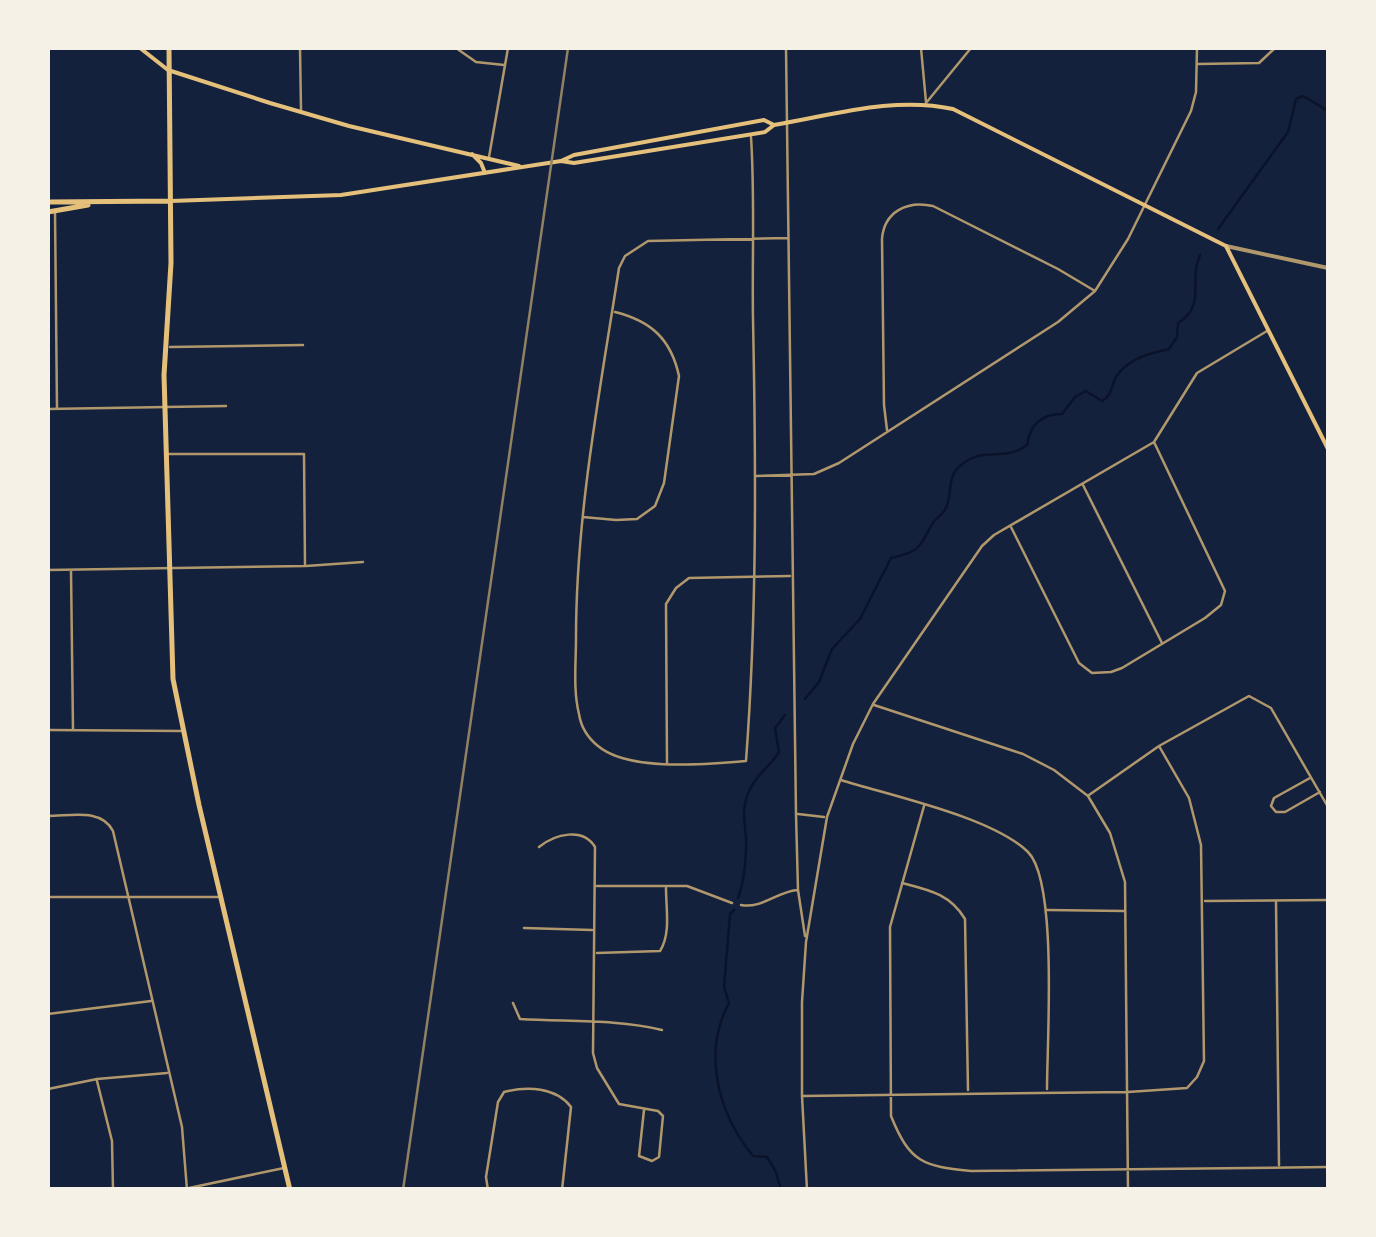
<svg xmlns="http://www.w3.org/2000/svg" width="1376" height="1237" font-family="Montserrat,sans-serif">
<rect width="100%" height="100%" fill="#14213d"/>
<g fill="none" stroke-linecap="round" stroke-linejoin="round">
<path stroke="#0b132b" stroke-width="2.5" d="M1218,229L1288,132L1296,99L1303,96L1328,111
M805,699L819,682L832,649L860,619L891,558C918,552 919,549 931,526C934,519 943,515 946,508C953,493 946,477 961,465C985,445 1003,463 1027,445C1030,424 1042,414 1062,414L1075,397L1086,391L1102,401C1114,394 1110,385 1118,374C1130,358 1151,353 1169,349L1177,337L1178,323C1207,305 1188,282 1200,255
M738,898C744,882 745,867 746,851C748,832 740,815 747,796C754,776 769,768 779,752L775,728L785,715
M734,910L730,914L724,987L729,1003C702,1053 718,1113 753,1156L767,1157L776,1172L781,1190"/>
<path stroke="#b1986c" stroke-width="2.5" d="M300,48L301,110
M456,48L476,62L504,65
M786,48L796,814L798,890L805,936
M921,48L926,102
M1198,64L1259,63L1275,48
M926,103L971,48
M751,137C755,197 752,259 753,319C756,467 757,614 746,761C706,764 629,772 598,746C588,738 581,727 579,714C573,690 576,663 576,638C576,514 600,391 619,268L625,256L648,241L788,238
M489,157L508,48
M55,211L57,409
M170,347L303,345
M48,409L226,406
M887,430L884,405L882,239C884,212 907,200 933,206L1058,269L1095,291
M168,454H304L305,565
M756,476L814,474L839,463L1058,322L1095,291L1128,239L1191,111L1196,92L1197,48
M1083,485L1162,643
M583,517L616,520L637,519L655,506L664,483L679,376C671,339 651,321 615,312
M1011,527L1079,663L1092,673L1111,672L1122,668L1205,618L1221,605L1225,591L1154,442
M48,570L306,566L363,562
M71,571L73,730
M874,705L1023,754L1054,770L1088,796L1110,833L1125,882L1128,1190
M48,730L181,731
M667,763L666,604L676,588L689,578L790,576
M1310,778L1274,798L1271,806L1276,812H1285L1320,792
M841,780C892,796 992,817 1028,852C1058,882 1047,1042 1047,1089
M1089,795L1159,746L1249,696L1271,708L1328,807
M924,806L890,927L891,1116C910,1163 923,1166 971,1171L1328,1167
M798,814L824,817
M48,816C71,816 101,808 113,831L182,1127L187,1190
M539,847C555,834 583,827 595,847L593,1053L597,1068L619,1104L658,1111L663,1116L659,1157L652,1161L639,1156L644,1110
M902,883C929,890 950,894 965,919L968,1090
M597,886H687L732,903
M48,897H219
M1205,901L1328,900
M1276,901L1279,1165
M741,905C761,909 777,892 797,890
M1047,910L1124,911
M524,928L592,930
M597,953L660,951C671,934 666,909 666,888
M513,1003L520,1019C567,1022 617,1019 662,1030
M48,1014L151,1001
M97,1081L112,1141L113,1190
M48,1089L97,1079L167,1073
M802,1096L1128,1092L1187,1088L1197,1077L1204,1061L1201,845L1189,798L1159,746
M189,1188L284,1168
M488,1190L486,1177L498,1102L504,1092C527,1086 556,1087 571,1107L562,1190
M807,1190L802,1096V1002L806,942L827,817L853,744L873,704L982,546L994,535L1154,442L1197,373L1267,331"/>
<path stroke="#b1986c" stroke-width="4" d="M1226,246L1328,268"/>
<path stroke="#e5c07b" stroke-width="4" d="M140,48L168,70L270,103L349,126L519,166
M472,154L481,163L485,173
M561,161L574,155L764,120L774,125
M171,201L341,195L561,161L574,163L765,132L774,125C833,115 894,96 953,109L1226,246L1328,449"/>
<path stroke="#e5c07b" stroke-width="5" d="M169,48L171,263L164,375L173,679L199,805L290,1190
M48,202L170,201
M48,212L88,205"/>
<path stroke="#918062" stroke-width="2.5" d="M403,1190L568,48"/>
</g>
<rect width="1376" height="1237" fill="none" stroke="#f6f1e7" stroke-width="100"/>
</svg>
